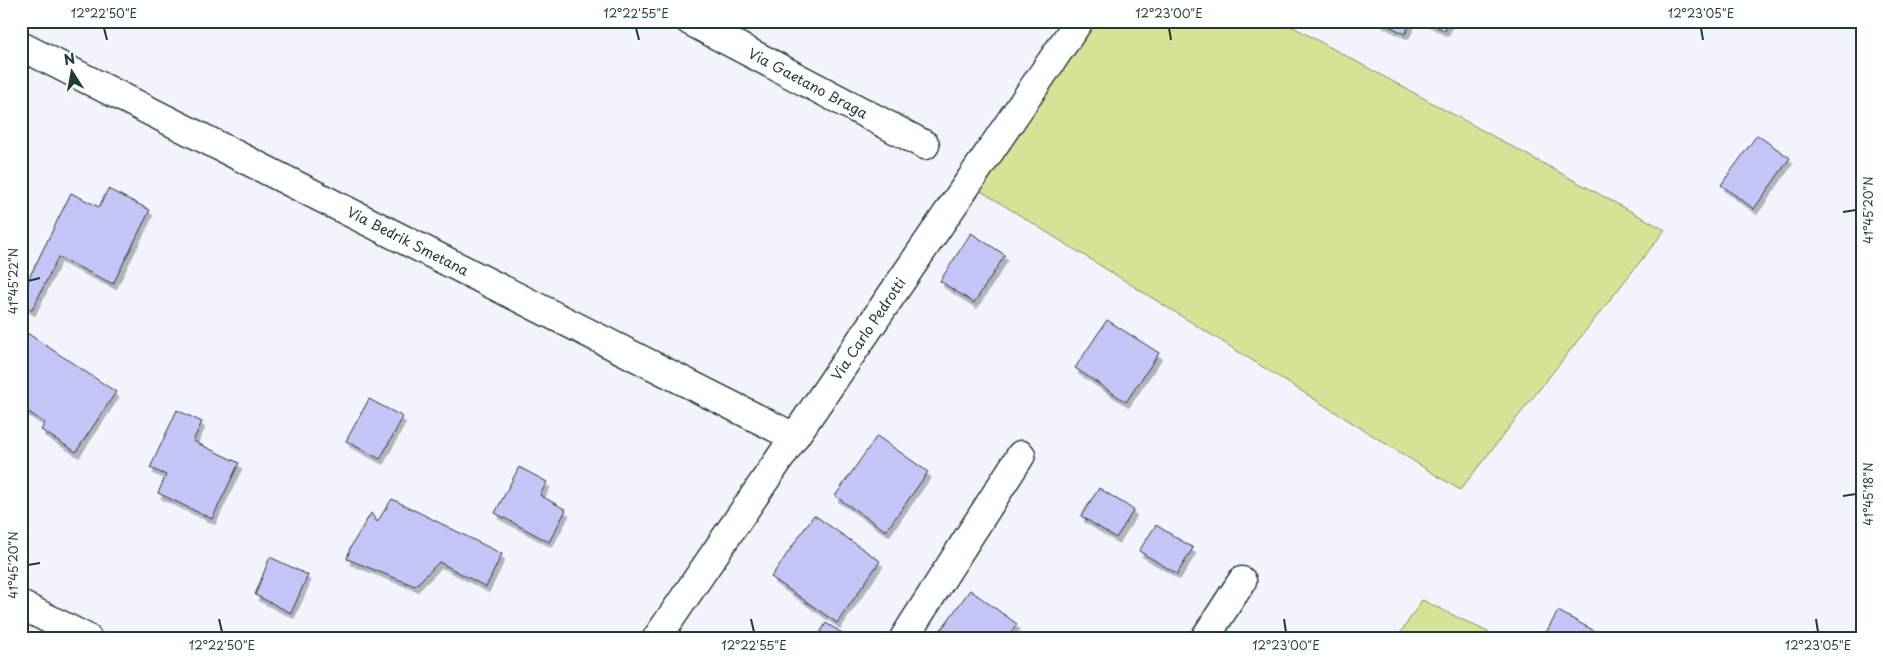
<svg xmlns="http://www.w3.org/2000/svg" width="1883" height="659" font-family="'Playpen Sans',sans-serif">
<defs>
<filter id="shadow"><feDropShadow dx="3" dy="5.5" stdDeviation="0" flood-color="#0004"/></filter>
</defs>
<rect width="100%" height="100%" fill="#f3f3fd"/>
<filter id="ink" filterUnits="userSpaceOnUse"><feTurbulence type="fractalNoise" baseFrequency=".02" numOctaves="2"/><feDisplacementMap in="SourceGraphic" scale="10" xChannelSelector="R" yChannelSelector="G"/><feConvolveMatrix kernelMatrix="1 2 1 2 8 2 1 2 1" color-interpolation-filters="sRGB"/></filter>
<g filter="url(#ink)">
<path fill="#d6e295" stroke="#7a9064" d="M1079,21H1282L1665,230L1460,490L968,183Z
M1422,600L1500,638H1397Z"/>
<path fill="#c5c4f6" stroke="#1f3d34" filter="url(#shadow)" d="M1379,21H1412L1405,34Z
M1427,21H1450L1445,31Z
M1757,135L1790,158L1754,209L1721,185Z
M108,189L150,210L113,284L58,257L32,310L21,304V276L28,280L71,193L99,207Z
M971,233L1005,255L974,303L940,281Z
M1107,320L1159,353L1126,402L1075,368Z
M21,329L116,392L76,452L41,430L45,423L21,407Z
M369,399L403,417L380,459L346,441Z
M177,410L202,422L193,441L239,463L212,519L158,493L166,475L150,468Z
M877,436L928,472L886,531L835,496Z
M519,467L547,482L540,495L566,510L549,542L495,513Z
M1099,488L1134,510L1116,538L1081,516Z
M392,499L502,554L486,587L439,562L415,586L347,559L350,548L371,513L377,522Z
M814,515L880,561L837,623L771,577Z
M1156,525L1193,548L1177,574L1139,551Z
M270,557L308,575L291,613L255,595Z
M970,590L1017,624L1007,638H935Z
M1558,611L1600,634L1598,638H1543Z
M826,623L850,638H817Z"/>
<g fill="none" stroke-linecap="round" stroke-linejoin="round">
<defs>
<path id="street" d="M690,21L925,145
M21,46L794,437
M21,605L87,638
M657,638L1079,21
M904,638L1021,455
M1205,638L1242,581"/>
</defs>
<use href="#street" stroke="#1f3d34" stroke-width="31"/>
<use href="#street" stroke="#fff" stroke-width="28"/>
</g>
</g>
<path fill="none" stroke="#1f3d34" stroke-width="2" d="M104,28L107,40M636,28L639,40M1169,28L1171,40M1701,28L1703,40M1843,212L1856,210M28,281L40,278M1843,496L1856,494M28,565L40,563M219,619L222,632M751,619L754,632M1284,619L1286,632M1816,619L1818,632"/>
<g text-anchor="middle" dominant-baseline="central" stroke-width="4" stroke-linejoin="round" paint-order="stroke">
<g font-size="14" fill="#1f3d34" stroke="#fff">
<text transform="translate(808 83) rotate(28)">Via Gaetano Braga</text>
<text transform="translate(408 241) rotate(27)">Via Bedrik Smetana</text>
<text transform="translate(868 329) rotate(-56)">Via Carlo Pedrotti</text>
</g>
</g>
<rect width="1883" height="659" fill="none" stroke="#fff" stroke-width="55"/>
<g transform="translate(72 72) rotate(349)" stroke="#ffffff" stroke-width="4" paint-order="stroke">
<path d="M0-4L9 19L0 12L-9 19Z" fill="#1f3d34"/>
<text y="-8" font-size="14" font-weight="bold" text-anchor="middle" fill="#1f3d34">N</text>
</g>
<rect x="28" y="28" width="1828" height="604" fill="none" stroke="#1f3d34" stroke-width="2"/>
<g font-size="12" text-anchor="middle" fill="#1f3d34">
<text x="104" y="18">12°22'50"E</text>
<text x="636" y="18">12°22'55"E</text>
<text x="1169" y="18">12°23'00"E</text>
<text x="1701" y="18">12°23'05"E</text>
<text transform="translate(1869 210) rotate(-90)" y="4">41°45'20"N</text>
<text transform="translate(14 281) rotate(-90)" y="4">41°45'22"N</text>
<text transform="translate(1869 494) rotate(-90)" y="4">41°45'18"N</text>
<text transform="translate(14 565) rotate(-90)" y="4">41°45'20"N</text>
<text x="222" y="650">12°22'50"E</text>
<text x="754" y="650">12°22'55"E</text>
<text x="1286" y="650">12°23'00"E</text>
<text x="1818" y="650">12°23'05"E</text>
</g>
</svg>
